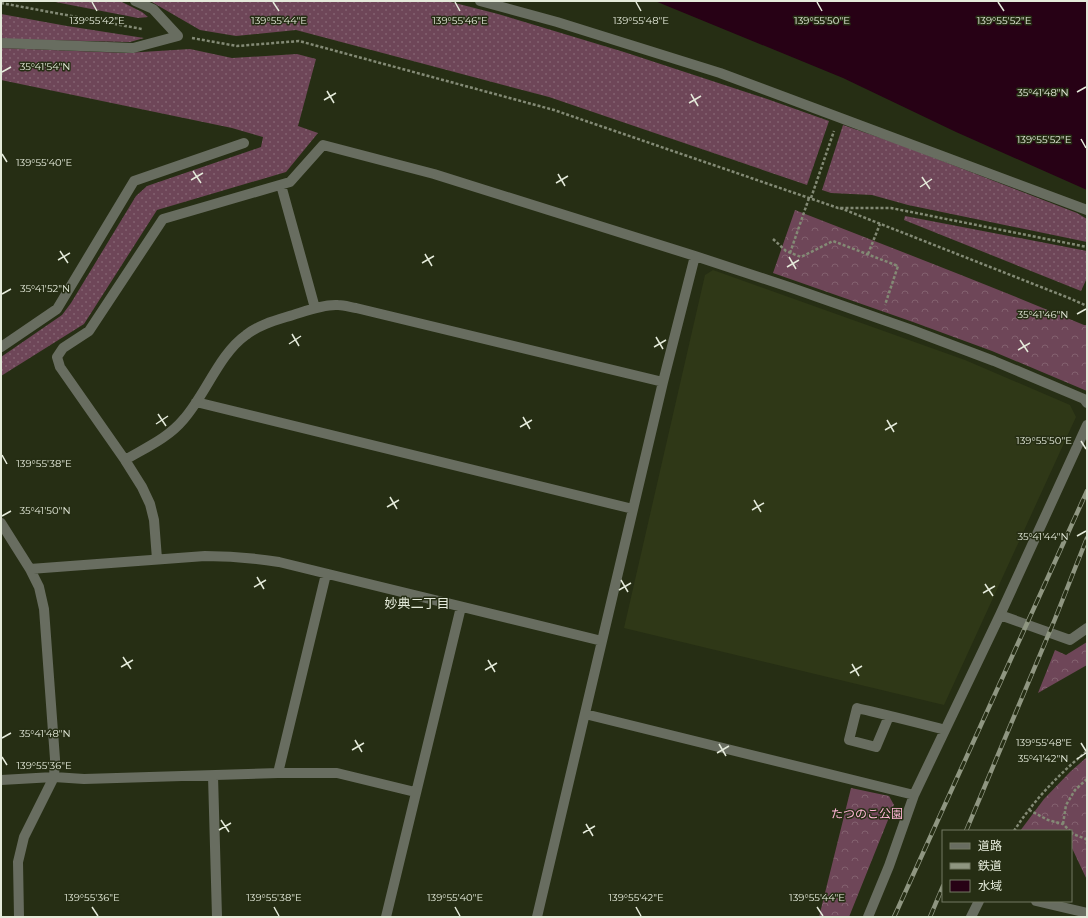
<svg xmlns="http://www.w3.org/2000/svg" width="1088" height="918" font-family="Montserrat,'Noto Sans JP',sans-serif">
<defs>
<pattern id="grass-dots" width="8" height="8" patternUnits="userSpaceOnUse"><rect width="8" height="8" fill="#6e4658"/><path d="M2 2h.1M6 6h.1" fill="none" stroke="#83616f" stroke-width="1.8" stroke-linecap="round"/></pattern>
<pattern id="forest-crowns" width="20" height="18" patternUnits="userSpaceOnUse"><rect width="20" height="18" fill="#6e4658"/><path d="M2 6a3 3 0 1 1 6 0M12 15a3 3 0 1 1 6 0" fill="none" stroke="#83616f"/></pattern>
</defs>
<rect width="100%" height="100%" fill="#262e14"/>
<path fill="#2f3817" d="M713,270L965,360L1070,405L1076,417L944,705L624,628L705,275Z"/>
<path fill="url(#grass-dots)" d="M50,1H120L142,12L148,17L138,18Z
M150,1H447L498,14L624,52L770,100L829,121L807,185L549,97L296,30L236,36L200,30Z
M1,14L67,26L144,38L130,42L1,39Z
M1,48L126,53L190,49L232,58L297,54L316,59L298,126L318,133L286,172L157,210L84,324L1,376V357L62,315L71,303L136,196L147,186L261,147L263,137L232,128L1,80Z
M843,125L901,145L1077,213L1087,219V242L908,205L872,195L831,193L822,190Z
M905,216L1087,251V278L1081,291L904,220Z"/>
<path fill="url(#forest-crowns)" d="M795,210C892,248 989,285 1084,325H1087V391L992,351L913,322L773,273Z
M1087,642V665L1038,693L1055,650L1066,655Z
M1087,757V880L1071,846V831H1020L1044,799L1070,772Z
M851,788L889,796L894,805L849,917H819Z"/>
<path fill="#270115" d="M655,1H1087V190L956,132L843,78Z"/>
<g fill="none" stroke-linecap="round" stroke-linejoin="round">
<path stroke="#838a75" stroke-width="2.5" stroke-dasharray="3 2" stroke-linecap="butt" d="M1,3L142,29
M192,38L237,46L299,41L554,110L838,208H891L1087,247
M811,198L834,131
M840,208L1069,298L1087,306
M773,239L786,251L801,257L833,241L898,266L885,305
M790,253L809,198
M868,254L880,224
M1029,810L1048,820L1063,824L1070,831
M1063,824L1066,805L1075,790L1087,779
M1014,831C1033,801 1059,774 1087,751
M1071,832L1073,834L1086,839L1087,844"/>
<path stroke="#686d60" stroke-width="10" d="M480,1L557,22L720,73L1087,210
M1,43L133,48L178,36L153,9L135,1
M281,185L315,308
M1,347L57,309L134,181L244,143
M196,402L633,509
M125,460C145,448 168,438 183,420C205,396 219,354 246,335C260,324 277,320 293,315C306,311 324,304 338,305C344,305 350,307 356,308L663,382
M1,523L30,569L39,587L44,609L55,759L54,777L24,837L18,862L19,917
M157,559L154,520L150,504L142,487L125,460L60,367L57,357L63,348L89,331L163,219L290,182L323,145L434,174L695,256L792,288L912,330L994,361L1084,399L1087,403
M30,569L205,556C230,556 254,558 279,562L602,641
M1000,615L1070,640L1087,628
M585,714L914,795
M889,716L876,747L849,740L857,708C886,715 916,722 945,730
M278,773L326,574
M213,776L217,917
M1,780L54,777L84,779L278,773H337L415,792
M1036,901L1087,913
M386,917L461,607
M537,917L663,382L695,256
M868,917L889,866L914,795L1000,615L1087,425
M971,917L979,901"/>
<defs>
<path id="rail" d="M966,831L1055,619L1087,538
M894,917L1087,491
M930,917L943,886"/>
</defs>
<use href="#rail" stroke="#8f9681" stroke-width="4.5"/>
<use href="#rail" stroke="#262e14" stroke-width="3" stroke-dasharray="9" stroke-linecap="butt"/>
</g>
<path fill="none" stroke="#e4eada" stroke-width="1.5" d="M92,2L97,11M273,2L279,11M455,2L460,11M636,2L641,11M817,2L822,11M998,2L1004,11M2,72L11,67M327,91L334,103M1077,92L1086,87M691,94L698,106M324,100L336,93M689,103L701,96M1081,139L1086,148M2,154L7,162M193,171L201,183M558,174L565,186M922,177L930,189M191,180L203,173M556,183L568,176M920,187L932,179M60,251L68,263M425,254L432,266M789,257L796,269M58,260L70,253M422,263L434,256M787,267L799,260M2,294L11,289M1077,314L1086,309M292,334L299,346M656,337L663,349M1020,340L1028,352M289,344L301,336M654,347L666,340M1018,350L1030,343M158,414L166,426M523,417L530,429M887,420L894,432M156,424L168,416M520,427L532,420M885,430L897,423M1081,441L1086,449M2,455L7,464M390,497L397,509M754,500L761,512M387,507L399,500M752,510L764,503M2,516L11,511M1077,536L1086,531M257,577L264,589M621,580L628,592M985,584L993,596M254,587L266,580M619,590L631,583M983,593L995,586M123,657L131,669M488,660L495,672M852,664L859,676M121,667L133,660M485,670L497,663M850,673L862,666M2,738L11,733M355,740L362,752M1081,743L1086,751M719,744L726,756M352,750L364,743M717,753L729,746M2,757L7,765M1077,759L1086,753M221,820L229,832M586,824L593,836M219,830L231,823M583,833L595,826M92,907L98,916M274,907L279,916M455,907L460,916M636,907L641,916M817,907L823,916"/>
<g text-anchor="middle" dominant-baseline="central" stroke-width="3" stroke-linejoin="round" paint-order="stroke">
<g font-size="12" fill="#ffb5d5" stroke="#262e14">
<text x="867" y="813">たつのこ公園</text>
</g>
<g font-size="13" fill="#e4eada" stroke="#262e14">
<text x="417" y="603">妙典二丁目</text>
</g>
</g>
<g font-size="10" text-anchor="middle" fill="#e4eada" stroke="#262e14" stroke-width="3" stroke-linejoin="round" paint-order="stroke">
<text x="97" y="24">139°55'42"E</text>
<text x="279" y="24">139°55'44"E</text>
<text x="460" y="24">139°55'46"E</text>
<text x="641" y="24">139°55'48"E</text>
<text x="822" y="24">139°55'50"E</text>
<text x="1004" y="24">139°55'52"E</text>
<text x="45" y="70">35°41'54"N</text>
<text x="1043" y="96">35°41'48"N</text>
<text x="1044" y="143">139°55'52"E</text>
<text x="44" y="166">139°55'40"E</text>
<text x="45" y="292">35°41'52"N</text>
<text x="1043" y="318">35°41'46"N</text>
<text x="1044" y="444">139°55'50"E</text>
<text x="44" y="467">139°55'38"E</text>
<text x="45" y="514">35°41'50"N</text>
<text x="1043" y="540">35°41'44"N</text>
<text x="45" y="737">35°41'48"N</text>
<text x="1044" y="746">139°55'48"E</text>
<text x="1043" y="762">35°41'42"N</text>
<text x="44" y="769">139°55'36"E</text>
<text x="92" y="901">139°55'36"E</text>
<text x="274" y="901">139°55'38"E</text>
<text x="455" y="901">139°55'40"E</text>
<text x="636" y="901">139°55'42"E</text>
<text x="817" y="901">139°55'44"E</text>
</g>
<rect width="1088" height="918" fill="none" stroke="#e4eada" stroke-width="4"/>
<rect x="942" y="830" width="130" height="72" fill="#262e14" stroke="#727963"/>
<rect x="950" y="843" width="20" height="6" fill="#686d60" stroke="#727963"/>
<text x="978" y="850" font-size="12" fill="#e4eada">道路</text>
<rect x="950" y="863" width="20" height="6" fill="#8f9681" stroke="#727963"/>
<text x="978" y="870" font-size="12" fill="#e4eada">鉄道</text>
<rect x="950" y="880" width="20" height="12" fill="#270115" stroke="#727963"/>
<text x="978" y="890" font-size="12" fill="#e4eada">水域</text>
</svg>
